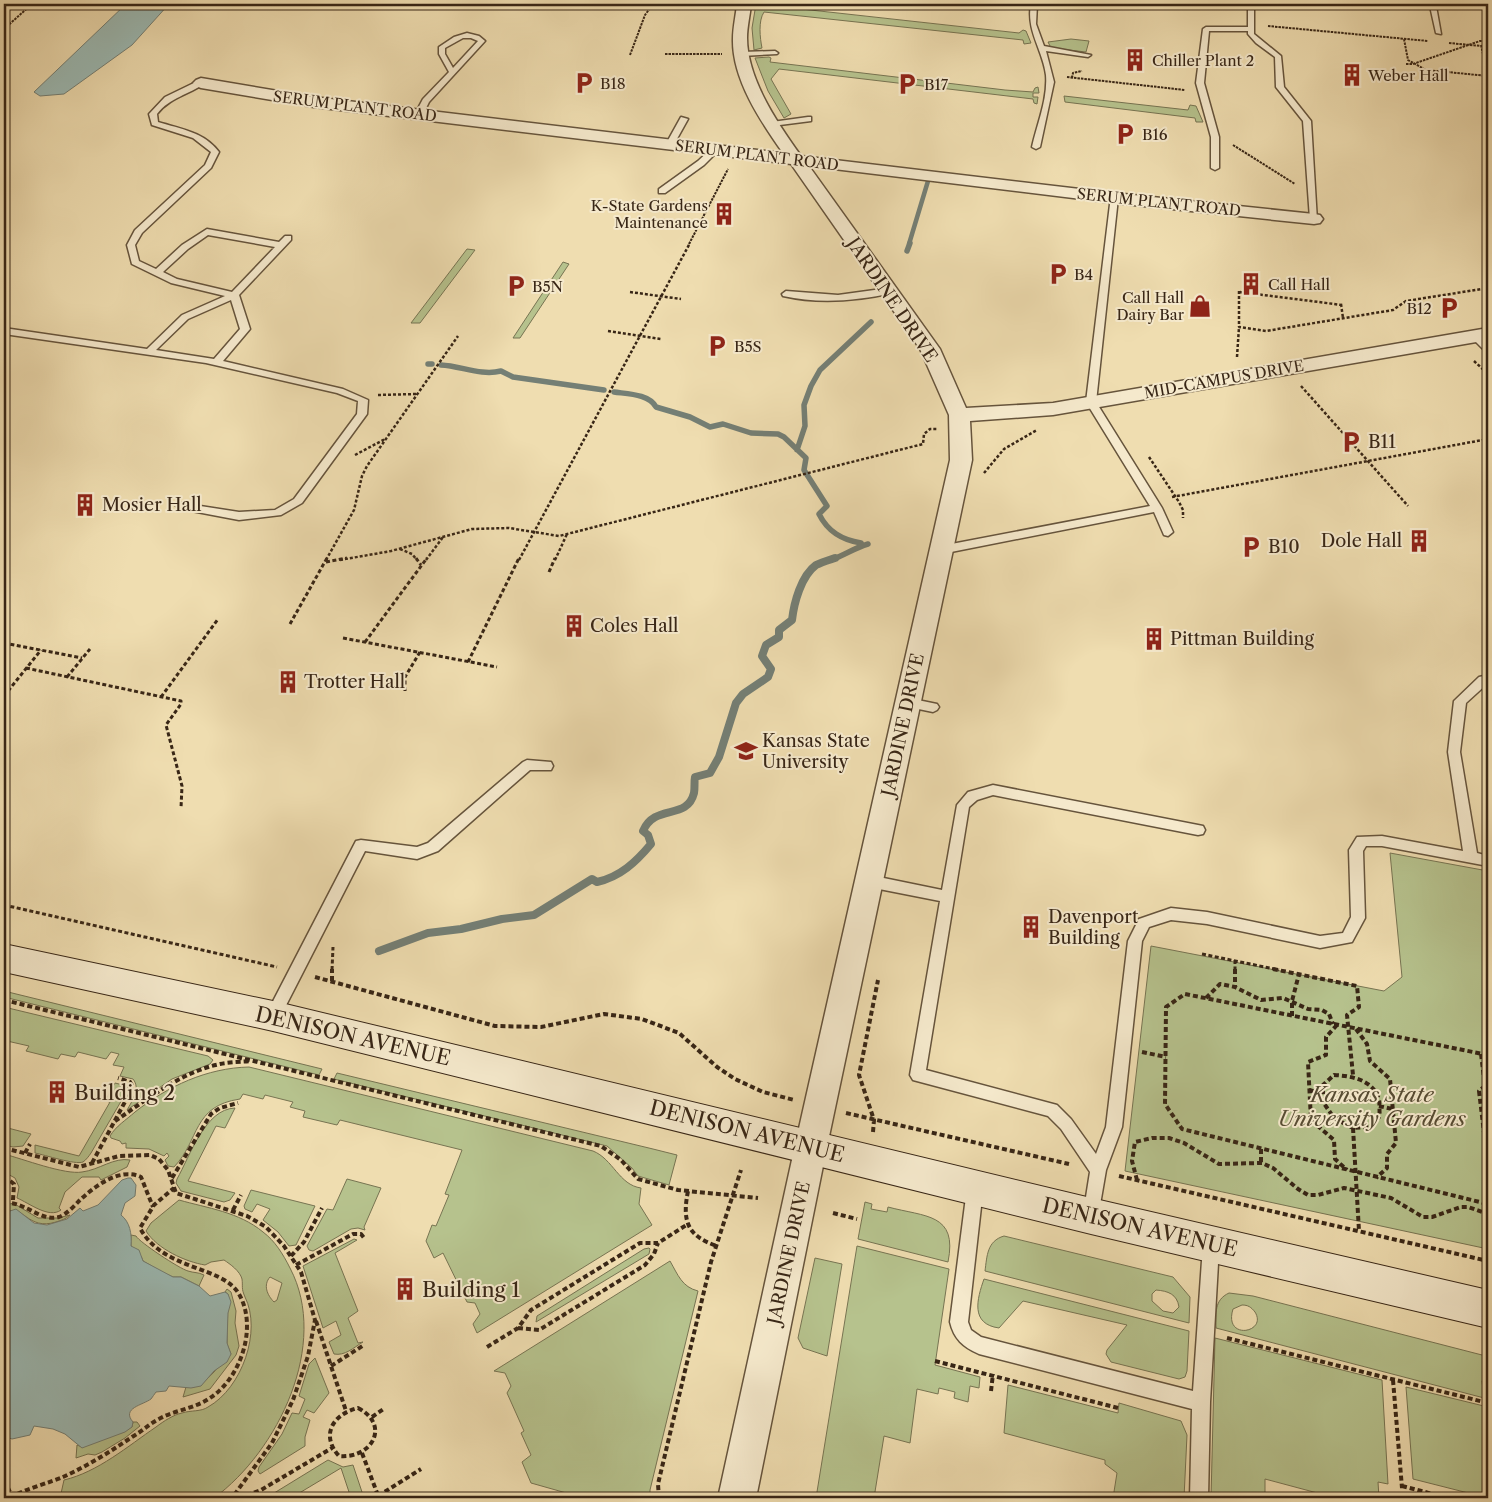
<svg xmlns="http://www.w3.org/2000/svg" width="1492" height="1502" font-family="'Libre Caslon Text',serif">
<rect width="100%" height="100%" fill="#efddb0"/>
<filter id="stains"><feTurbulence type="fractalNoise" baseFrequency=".004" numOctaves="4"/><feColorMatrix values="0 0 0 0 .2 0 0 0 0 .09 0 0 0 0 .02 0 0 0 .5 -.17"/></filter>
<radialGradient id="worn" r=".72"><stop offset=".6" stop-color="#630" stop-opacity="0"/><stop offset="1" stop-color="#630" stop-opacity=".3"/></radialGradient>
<path fill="#b6c28d" stroke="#777452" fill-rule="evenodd" d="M756,4L1019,33L1023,30L1026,31L1031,43L1024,44L1023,40L764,12C758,21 760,38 762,48L754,50L752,28Z
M1349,4H1424C1409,14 1366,7 1349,4Z
M1071,39L1089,41L1086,52L1051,48L1048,42Z
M769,57L771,58L770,62L1005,90L1033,92L1035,88L1038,87L1039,93H1033V97H1038L1037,104L1034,103L1033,99L779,69L771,79L791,114L784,118L768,91L755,58Z
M1064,96L1188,110L1190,105L1196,106L1203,122H1196L1195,118L1065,102Z
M467,249L475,250L420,323H411Z
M563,262L569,264L520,338H513Z
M1390,853L1488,871V1249L1125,1171L1151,946L1384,991L1402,977Z
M4,991L322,1069L319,1075L4,997Z
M4,1007L208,1056L213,1060L210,1064L172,1079L127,1110C132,1101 141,1089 133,1079L120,1076L124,1067L113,1065L119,1054L111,1052L106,1059L78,1052L75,1057L61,1054L58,1059L26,1051L29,1046L7,1041L4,1045Z
M249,1067L593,1151C613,1159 619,1185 641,1188L639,1204L652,1225L477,1333L473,1324L480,1314L475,1303L467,1302L443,1253L434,1258L426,1241L432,1225L436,1226L449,1195L445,1194L462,1150L340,1120L337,1125L303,1117L305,1111L290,1107L293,1102L265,1095L263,1099L243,1094L240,1099C192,1106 200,1140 174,1167L168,1166L165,1160L169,1156L167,1153L164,1156L149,1149L126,1148V1143L122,1144L120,1141L111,1138L110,1136C116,1126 126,1120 135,1112C168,1086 207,1068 249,1067Z
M337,1073L653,1149L677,1155L669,1185L638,1176L632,1168L607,1146L334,1079Z
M115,1083L127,1086V1091L91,1153C89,1156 86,1160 83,1162C75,1165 45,1155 35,1153V1145L79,1156L110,1102L105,1101Z
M235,1108L225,1128L216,1126L188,1181L235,1193L230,1200L224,1202L181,1191L176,1183L177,1179C190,1156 205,1109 235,1108Z
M4,1127L31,1134L23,1146L13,1147L4,1145Z
M4,1154C23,1159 65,1175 82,1172C99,1170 114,1157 130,1160L127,1167L101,1180L99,1177H82L65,1192L59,1208L61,1210C49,1219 29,1203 17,1198L19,1187L15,1178L4,1172Z
M347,1179L381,1188L364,1227L365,1230L358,1228L351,1229L313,1251L309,1250L307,1246L327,1209L333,1210Z
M251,1190L315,1206L296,1245L289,1246L278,1232L263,1220L270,1209L257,1204L252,1212L245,1209L244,1206Z
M179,1200C207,1208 239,1212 263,1232C275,1241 283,1254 290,1268C330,1344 278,1451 214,1498H60L64,1480C98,1472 128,1446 156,1427C164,1421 173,1415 182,1413C191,1410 201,1412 208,1407C242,1388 262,1331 245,1297C241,1288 243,1287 242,1279C240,1271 230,1264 224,1260L211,1262L205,1265C186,1262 157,1249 146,1231L151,1223ZM270,1277L282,1283L277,1300L274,1302C267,1295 263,1285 270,1277Z
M865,1202L872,1204L871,1209L887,1212L888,1207C925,1217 958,1213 948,1262L858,1239Z
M13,1203L38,1218H58L70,1215C66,1219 62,1220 56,1222C27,1231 24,1203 4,1213V1206Z
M131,1235L136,1236C139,1242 180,1269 188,1271C194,1273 198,1272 204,1275L199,1286L181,1277H173L162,1272L143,1261L141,1256L131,1246Z
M1004,1236L1173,1277L1190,1297L1189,1323L985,1271C987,1256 987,1241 1004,1236ZM1156,1290C1168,1291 1177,1294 1179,1307L1173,1313L1163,1311L1152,1301V1294Z
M354,1239L357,1240L335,1253L358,1311L348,1318L358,1343L363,1342C353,1348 345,1356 334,1354L329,1342L341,1335L336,1321L323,1328L303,1266Z
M857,1246L949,1269L935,1365L980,1377L979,1388L970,1386L968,1402L954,1398L955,1392L939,1388L938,1394L917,1389L910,1443L884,1436L874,1498H816Z
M649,1248L650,1249L649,1254L536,1322L537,1316L644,1249Z
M815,1258L842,1264L827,1356L803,1348L798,1338Z
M670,1261C678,1275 682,1287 698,1291L650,1490V1498H584L531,1483L522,1462L531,1455L521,1433L524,1431L507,1393L511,1386L505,1373L494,1371Z
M984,1279L1189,1331L1187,1371L1185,1377L1179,1379L1111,1362L1106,1354L1107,1350L1127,1325L1023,1301L999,1328C970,1324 977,1299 984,1279Z
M227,1289L231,1292L236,1311L235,1323L239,1346L236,1355L210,1389L183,1397L186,1387C199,1389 206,1380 214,1372C220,1365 226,1362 231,1354L227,1344L228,1294L225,1292Z
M1229,1293L1253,1296L1482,1355L1488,1358V1373L1482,1381L1483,1390L1488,1394V1399L1216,1328C1216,1313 1214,1300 1229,1293ZM1242,1305C1248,1305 1251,1307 1255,1312C1268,1333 1223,1341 1233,1309Z
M1215,1338L1382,1380L1388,1484L1378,1482L1379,1498H1336L1265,1479V1498H1211Z
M315,1358L329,1393L314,1413L307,1410L303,1417L310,1420L305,1437V1446L260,1474L258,1471L259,1467L282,1434L292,1413L299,1414L305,1399L299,1396L309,1364Z
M1008,1385L1118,1413L1119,1403L1181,1421L1187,1435L1184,1498H1113L1117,1473L1105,1464V1460L1004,1433Z
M1406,1387L1488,1407V1498L1413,1479Z
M133,1422H137L140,1426L125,1438L102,1452L95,1455L88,1454L76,1458L77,1445L82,1447L132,1427Z
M328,1460L343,1467L353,1465L364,1498H351L341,1468L291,1498H266Z"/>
<path fill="#9cbab4" stroke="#747f75" d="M126,4H169L132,45L64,94L40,96L34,92Z
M128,1178H131L136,1185L135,1196L125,1203L121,1215C130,1222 132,1234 131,1246L139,1250L143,1261L173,1277H181L199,1286L210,1296L225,1292L228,1294L231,1302L228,1313L227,1343L231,1354L227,1362L214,1371L201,1386L191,1388L169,1386L166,1391L156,1392C154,1394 153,1397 151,1399C143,1405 121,1408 133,1422L132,1427L125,1432L82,1448L65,1434L53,1429L34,1426L30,1435L12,1439L9,1438L8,1427L4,1424V1213L16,1209L34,1223L47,1225L67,1219L80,1208L83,1211L98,1205L122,1180Z"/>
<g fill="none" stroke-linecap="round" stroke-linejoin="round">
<path stroke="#747f75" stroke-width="4.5" d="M909,244L928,181"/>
<path stroke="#747f75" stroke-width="5.5" d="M907,251L910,243
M428,364H432
M441,365C461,366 481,376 501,371L513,377L604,390
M614,392C628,394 649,394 656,407L690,417L710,427L723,424L751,433L778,434L784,437L806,458L804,470L827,506L819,514C828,532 842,540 861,543
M797,450L805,426L804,405L811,386L820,370L871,322
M831,560C845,555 854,548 868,544"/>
<path stroke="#747f75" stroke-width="8" d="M379,951L428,933L461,929L502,919L534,915L592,879L597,882C620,877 636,862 651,844L648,835L643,831C655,803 687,821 694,793C695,788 694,782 695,777L710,773L719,757L736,703L743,694L768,677L771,669L762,656L766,645L779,637V630L792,620C794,603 801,576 816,565C822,562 829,560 835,558"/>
<defs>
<path id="lane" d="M1031,4H1037L1036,24L1044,46L1091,55L1088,57L1046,51L1054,82L1040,147L1036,149L1032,147C1037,124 1048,99 1046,75C1043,50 1026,31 1031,4Z
M1248,4H1254V34L1281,56L1284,87L1311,121L1317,221L1310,219L1303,121L1276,87L1275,57L1256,43L1248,34V31H1209L1204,83L1219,137V168L1215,170L1211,168V137L1196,83L1203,29L1206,27H1248Z
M1432,4H1438L1436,6L1441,34L1436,33L1430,6Z
M467,33L479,36L485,41L429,102L422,116H416L415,114L423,99L449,72L439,54V47L454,37ZM463,38H471L478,41L453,68L445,54V48Z
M775,51L778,53L777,54L742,56L739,54L742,52Z
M198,81L205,83C189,95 170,97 157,114L158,122C181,129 204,132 219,152L211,168L142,233L135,245L139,261L156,269L182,245L207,229L279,242L285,236H291V240L239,295L250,329L223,361L343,389L368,400L367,414L302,503L281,515L239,520L181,509L176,506L181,503L239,512L275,510L294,499L357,414L358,401L337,393L206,363L4,334V328L147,349L182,315L225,296L171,283L132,264L127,245L135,230L205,165L211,152L193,138L152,125L149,114L165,97ZM208,235L275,247L232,292L177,279L163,272L188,249ZM231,300L240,329L214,359L156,350L188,319Z
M681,117L688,119L673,146H667L666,144Z
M808,117H811V121L772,126L768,124L772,122Z
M713,147L720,149L704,165L665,193H659V189L698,161Z
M1111,196L1118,198L1096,402L1162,508L1173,532L1168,536L1164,535L1154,512L941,554L937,553L936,550L937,547L941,546L1150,506L1086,402Z
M889,288L893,291L892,293C857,301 818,304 783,296L782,294L786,291L838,295Z
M1475,333L1488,344V352L1485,351L1472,338V334Z
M1488,675V683L1466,703L1460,752L1477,853L1488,856V866L1382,846H1366L1363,851L1365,918L1352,942L1320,948L1207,924L1171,920L1149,927L1142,941L1122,1127L1106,1170L1097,1222L1091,1224L1085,1222L1083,1216L1090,1172L1061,1129L1048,1116L913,1080L910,1075L940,901L869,887L864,885L862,881L864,877L869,875L942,890L957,805L968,792L993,785L1198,825L1203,826L1205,830L1203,834L1198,835L993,795L977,800L969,807L926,1070L1057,1105L1071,1119L1096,1154L1106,1127L1128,941L1139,919L1171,908L1207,912L1320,936L1343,933L1351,917L1349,850L1357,837L1382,836L1463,851L1448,752L1454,701L1479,677Z
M908,698L937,704L939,707L937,710L933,712L904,706L902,703L904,700Z
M527,760L551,762L553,766L551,770H530L438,851L417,859L365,851L278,1021L273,1023L268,1021L266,1016L268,1011L356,841L361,840L417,847L428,843L523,762Z
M975,1181L981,1183L983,1189L968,1322L971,1330L981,1337L1193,1391L1203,1246L1205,1240L1211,1238L1217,1240L1219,1246L1210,1402L1208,1498H1190L1192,1409L979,1354C963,1347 954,1339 950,1322L967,1189L969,1183Z"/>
<path id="street" d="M737,4H751C750,15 747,27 747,38C747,79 778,124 801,156L1114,193L1314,214L1320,215L1323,219L1320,223L1314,224L1114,203L809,166L940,349L966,408L1053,403L1488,328V340L1053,415L970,421L972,460L827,1146L756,1498H718L795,1146L950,460L949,415L920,349L791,164L314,107L201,88L196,86L193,83L196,80L201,78L314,97L783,153C761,122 732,79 733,39C733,27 736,15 737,4Z"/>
<path id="secondary" d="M1481,4H1488V9L1483,8Z
M4,944L273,1001L1091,1198L1488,1290V1328L1091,1234L273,1031L4,972Z"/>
</defs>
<use href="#lane" stroke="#66543c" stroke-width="3"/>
<use href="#street" stroke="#66543c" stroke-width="3"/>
<use href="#secondary" stroke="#382616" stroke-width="2"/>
<path stroke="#382616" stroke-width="2" stroke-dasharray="2.5 1" stroke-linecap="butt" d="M1268,26L1428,41
M4,29L32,4
M1404,39L1408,60L1426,70L1488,76
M1449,43L1481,46
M1481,45L1488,76
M665,54H722
M630,55L645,15L653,4
M1406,64H1413L1480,41H1488
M1067,77L1185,90
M1072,78L1073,73L1082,71
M1233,145L1295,184
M689,244L728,169"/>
<path stroke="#382616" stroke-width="2.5" stroke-dasharray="3 2" stroke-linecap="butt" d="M1239,291V327L1266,331L1393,310L1406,301L1488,288
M630,292L681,299
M1240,292L1342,305
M1341,304L1343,318
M608,331L661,339
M1237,357L1239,327
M1474,361L1488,374
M1301,386L1408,506
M378,395L417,394
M355,455L387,438
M1149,457L1179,502L1183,510V518
M984,473L1004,449L1037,430
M1172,497L1488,439
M400,549L412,554L417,560
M326,560L354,510L362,476L367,466L458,336
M340,560L391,551L472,529L509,528L559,536L923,444L924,434L930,429H938
M426,560L443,537
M519,560L690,243
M555,560L567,534"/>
<path stroke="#382616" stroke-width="3" stroke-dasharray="4 2.5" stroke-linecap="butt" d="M416,558L421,565
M326,562L347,558
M549,572L555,558
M290,624L327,558
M343,638L497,667
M365,642L427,558
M4,643L82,658
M468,662L519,558
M26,668L181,701V704L166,725L182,786L181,808
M67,677L90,649
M405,691V677L420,652
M4,696L41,650
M161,697L218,619
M4,905L277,967
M1202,954L1279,970
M1235,960V970
M332,970L333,947"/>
<path stroke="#382616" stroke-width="4" stroke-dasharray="5 3" stroke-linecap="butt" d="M1235,969V987
M1273,969L1357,986L1359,1007L1347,1015L1353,1075
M315,977L495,1026L541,1027L604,1014L642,1019L679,1033L717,1067L735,1079L763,1092L794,1100
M332,981V969
M1206,998L1220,984L1235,987L1261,1000L1283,998L1308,1009L1322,1010L1329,1014L1333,1024
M4,1000L601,1146L621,1160L638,1179L678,1190L758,1198
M1292,1016V1001L1299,974
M1337,1025L1326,1037V1055L1308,1062L1311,1120L1334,1140L1335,1159L1347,1170
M1356,1029L1367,1044L1370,1061L1390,1079L1396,1143L1387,1154V1168L1376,1178
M1142,1052L1166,1057
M1481,1054L1485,1086L1479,1091L1488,1166
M1488,1055L1185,994L1166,1007L1165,1104L1182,1129L1488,1204
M1334,1075C1352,1076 1374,1080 1379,1100C1380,1105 1379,1111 1380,1116L1370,1127L1353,1128L1334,1118L1323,1102V1085Z
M1309,1090L1322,1093
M1379,1106L1392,1109
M846,1113L1069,1164
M1482,1118L1488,1119
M115,1121C148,1099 181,1072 220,1064C230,1062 241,1062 251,1061
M1353,1128L1359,1231
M873,1132L874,1120L859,1075L878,980
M4,1148L79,1167L119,1156L150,1155L159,1159L168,1170L176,1193L247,1216L266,1227L284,1246L301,1272L315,1320L308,1356L293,1400L272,1443L232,1498
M1261,1149V1162
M25,1153L30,1144
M92,1163L133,1087L130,1082L118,1078
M4,1176L14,1184L13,1200
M1119,1176L1488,1261
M172,1178L211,1114L220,1108L238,1103
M1137,1180L1132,1161L1135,1142L1152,1138H1169L1184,1143L1219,1164L1262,1163L1273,1168L1298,1189L1308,1195H1318L1344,1188L1391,1198L1423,1217H1432L1461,1207H1468L1488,1214
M688,1191C682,1221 687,1236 717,1246
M4,1203C25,1201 40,1222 59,1217C67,1214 74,1206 80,1200C95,1186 120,1167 141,1177L153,1207
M233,1210L241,1195
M833,1213L857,1219
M291,1256L304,1242L322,1208
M296,1265L353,1234H361L365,1239
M316,1321L346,1411
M518,1328L539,1330L645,1265L654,1254L658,1243
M1227,1338L1488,1403
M487,1347L518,1328L531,1310L640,1243H658L688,1224
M935,1361L1118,1408
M331,1366L364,1345
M1393,1380L1402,1488
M991,1391L993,1374
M358,1408C391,1425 372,1459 339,1456C320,1435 333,1414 358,1408Z
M372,1417L385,1408
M362,1453L379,1498
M4,1480L12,1496
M1402,1486L1448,1498
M378,1496L421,1469
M11,1498C18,1491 52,1482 63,1477C87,1466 110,1452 132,1437C141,1432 148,1425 157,1420C174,1410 194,1409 210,1398C241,1378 258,1327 239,1294C222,1265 163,1271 140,1228L154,1205L174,1188
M239,1498L261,1490L332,1448
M659,1498L658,1484L711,1262L741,1170"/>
<use href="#lane" fill="#f5e9cc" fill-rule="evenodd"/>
<use href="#street" fill="#f5e9cc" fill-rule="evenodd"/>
<use href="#secondary" fill="#f5e9cc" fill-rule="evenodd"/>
</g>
<defs>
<symbol id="building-bare" viewBox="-9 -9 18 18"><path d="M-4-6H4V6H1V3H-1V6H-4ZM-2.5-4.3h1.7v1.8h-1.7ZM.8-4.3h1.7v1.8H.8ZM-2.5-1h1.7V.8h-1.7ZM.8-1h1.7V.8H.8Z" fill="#8f2418" stroke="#f5e9cc" stroke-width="2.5" paint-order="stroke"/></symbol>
<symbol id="parking-bare" viewBox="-9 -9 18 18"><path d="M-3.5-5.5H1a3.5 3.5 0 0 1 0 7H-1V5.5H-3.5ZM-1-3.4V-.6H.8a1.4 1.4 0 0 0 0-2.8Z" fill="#8f2418" stroke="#f5e9cc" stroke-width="2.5" paint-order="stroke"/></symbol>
<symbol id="shop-bare" viewBox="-9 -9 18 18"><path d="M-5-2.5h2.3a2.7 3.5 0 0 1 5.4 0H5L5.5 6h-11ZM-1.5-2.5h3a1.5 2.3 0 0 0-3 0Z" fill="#8f2418" stroke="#f5e9cc" stroke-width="2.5" paint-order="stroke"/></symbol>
<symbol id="university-bare" viewBox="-9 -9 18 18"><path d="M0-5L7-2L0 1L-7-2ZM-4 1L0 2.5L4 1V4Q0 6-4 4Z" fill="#8f2418" stroke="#f5e9cc" stroke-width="2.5" paint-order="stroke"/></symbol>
</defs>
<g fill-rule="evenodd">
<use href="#building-bare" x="1119" y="44" width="32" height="32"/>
<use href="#building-bare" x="1336" y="59" width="32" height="32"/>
<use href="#parking-bare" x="568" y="67" width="32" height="32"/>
<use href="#parking-bare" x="891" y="68" width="32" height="32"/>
<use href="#parking-bare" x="1109" y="118" width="32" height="32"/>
<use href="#building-bare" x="708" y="198" width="32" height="32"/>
<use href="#parking-bare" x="1042" y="258" width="32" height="32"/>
<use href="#building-bare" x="1235" y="268" width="32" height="32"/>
<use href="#parking-bare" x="500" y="270" width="32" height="32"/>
<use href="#shop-bare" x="1184" y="290" width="32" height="32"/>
<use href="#parking-bare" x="1433" y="292" width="32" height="32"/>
<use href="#parking-bare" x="701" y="330" width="32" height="32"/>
<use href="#parking-bare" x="1335" y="426" width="32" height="32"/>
<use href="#building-bare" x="69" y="489" width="32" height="32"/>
<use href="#building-bare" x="1403" y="525" width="32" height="32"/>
<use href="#parking-bare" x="1235" y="531" width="32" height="32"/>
<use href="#building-bare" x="558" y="610" width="32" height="32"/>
<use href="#building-bare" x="1138" y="623" width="32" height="32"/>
<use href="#building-bare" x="272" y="666" width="32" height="32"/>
<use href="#university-bare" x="730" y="735" width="32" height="32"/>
<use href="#building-bare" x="1015" y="911" width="32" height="32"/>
<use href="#building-bare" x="41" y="1076" width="32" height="32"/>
<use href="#building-bare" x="389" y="1273" width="32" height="32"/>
</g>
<g text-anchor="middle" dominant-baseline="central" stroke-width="4" stroke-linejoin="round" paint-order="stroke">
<g font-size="15" fill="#382616" stroke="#f5e9cc" text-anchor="start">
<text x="1152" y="60">Chiller Plant 2</text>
<text x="1368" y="75">Weber Hall</text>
<text x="600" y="83">B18</text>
<text x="924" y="84">B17</text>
<text x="1142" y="134">B16</text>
<text x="708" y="205" text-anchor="end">K-State Gardens<tspan x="708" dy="17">Maintenance</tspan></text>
<text x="1074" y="274">B4</text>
<text x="1268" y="284">Call Hall</text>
<text x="532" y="286">B5N</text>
<text x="1184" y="297" text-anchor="end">Call Hall<tspan x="1184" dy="17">Dairy Bar</tspan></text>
<text x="1432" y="308" text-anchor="end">B12</text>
<text x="734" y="346">B5S</text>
</g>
<g font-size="15" fill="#382616" stroke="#f5e9cc">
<text transform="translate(355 106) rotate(7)">SERUM PLANT ROAD</text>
<text transform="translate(757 155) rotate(7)">SERUM PLANT ROAD</text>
<text transform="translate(1159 202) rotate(6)">SERUM PLANT ROAD</text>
<text transform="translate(1224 379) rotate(-10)">MID-CAMPUS DRIVE</text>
</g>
<g font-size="18" fill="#382616" stroke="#f5e9cc">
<text transform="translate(892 300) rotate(56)">JARDINE DRIVE</text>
<text transform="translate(903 725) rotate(-78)">JARDINE DRIVE</text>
<text transform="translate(789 1253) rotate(-78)">JARDINE DRIVE</text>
</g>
<g font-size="18" fill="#382616" stroke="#f5e9cc" text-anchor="start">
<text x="1368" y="442">B11</text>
<text x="102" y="505">Mosier Hall</text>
<text x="1402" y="541" text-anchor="end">Dole Hall</text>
<text x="1268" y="547">B10</text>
<text x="590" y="626">Coles Hall</text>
<text x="1170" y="639">Pittman Building</text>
<text x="304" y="682">Trotter Hall</text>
<text x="762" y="741">Kansas State<tspan x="762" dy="21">University</tspan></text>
<text x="1048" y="917">Davenport<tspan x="1048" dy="21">Building</tspan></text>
</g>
<g font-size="21" fill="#382616" stroke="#f5e9cc">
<text transform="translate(353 1036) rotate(13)">DENISON AVENUE</text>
<text transform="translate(747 1131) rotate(14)">DENISON AVENUE</text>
<text transform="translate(1140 1227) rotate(13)">DENISON AVENUE</text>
</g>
<g font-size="21" fill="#382616" stroke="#f5e9cc" text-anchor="start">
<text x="74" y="1092">Building 2</text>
<text x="422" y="1289">Building 1</text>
</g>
<g font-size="21" font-style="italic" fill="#584d34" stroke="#f5e9cc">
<text x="1372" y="1094">Kansas State<tspan x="1372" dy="24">University Gardens</tspan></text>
</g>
</g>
<rect width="1492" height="1502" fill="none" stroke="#efddb0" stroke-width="20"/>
<rect x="5" y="5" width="1482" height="1492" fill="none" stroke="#382616" stroke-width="2.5"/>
<rect x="10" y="10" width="1472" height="1482" fill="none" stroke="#382616"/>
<rect width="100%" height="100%" filter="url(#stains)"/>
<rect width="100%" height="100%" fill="url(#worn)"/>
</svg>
